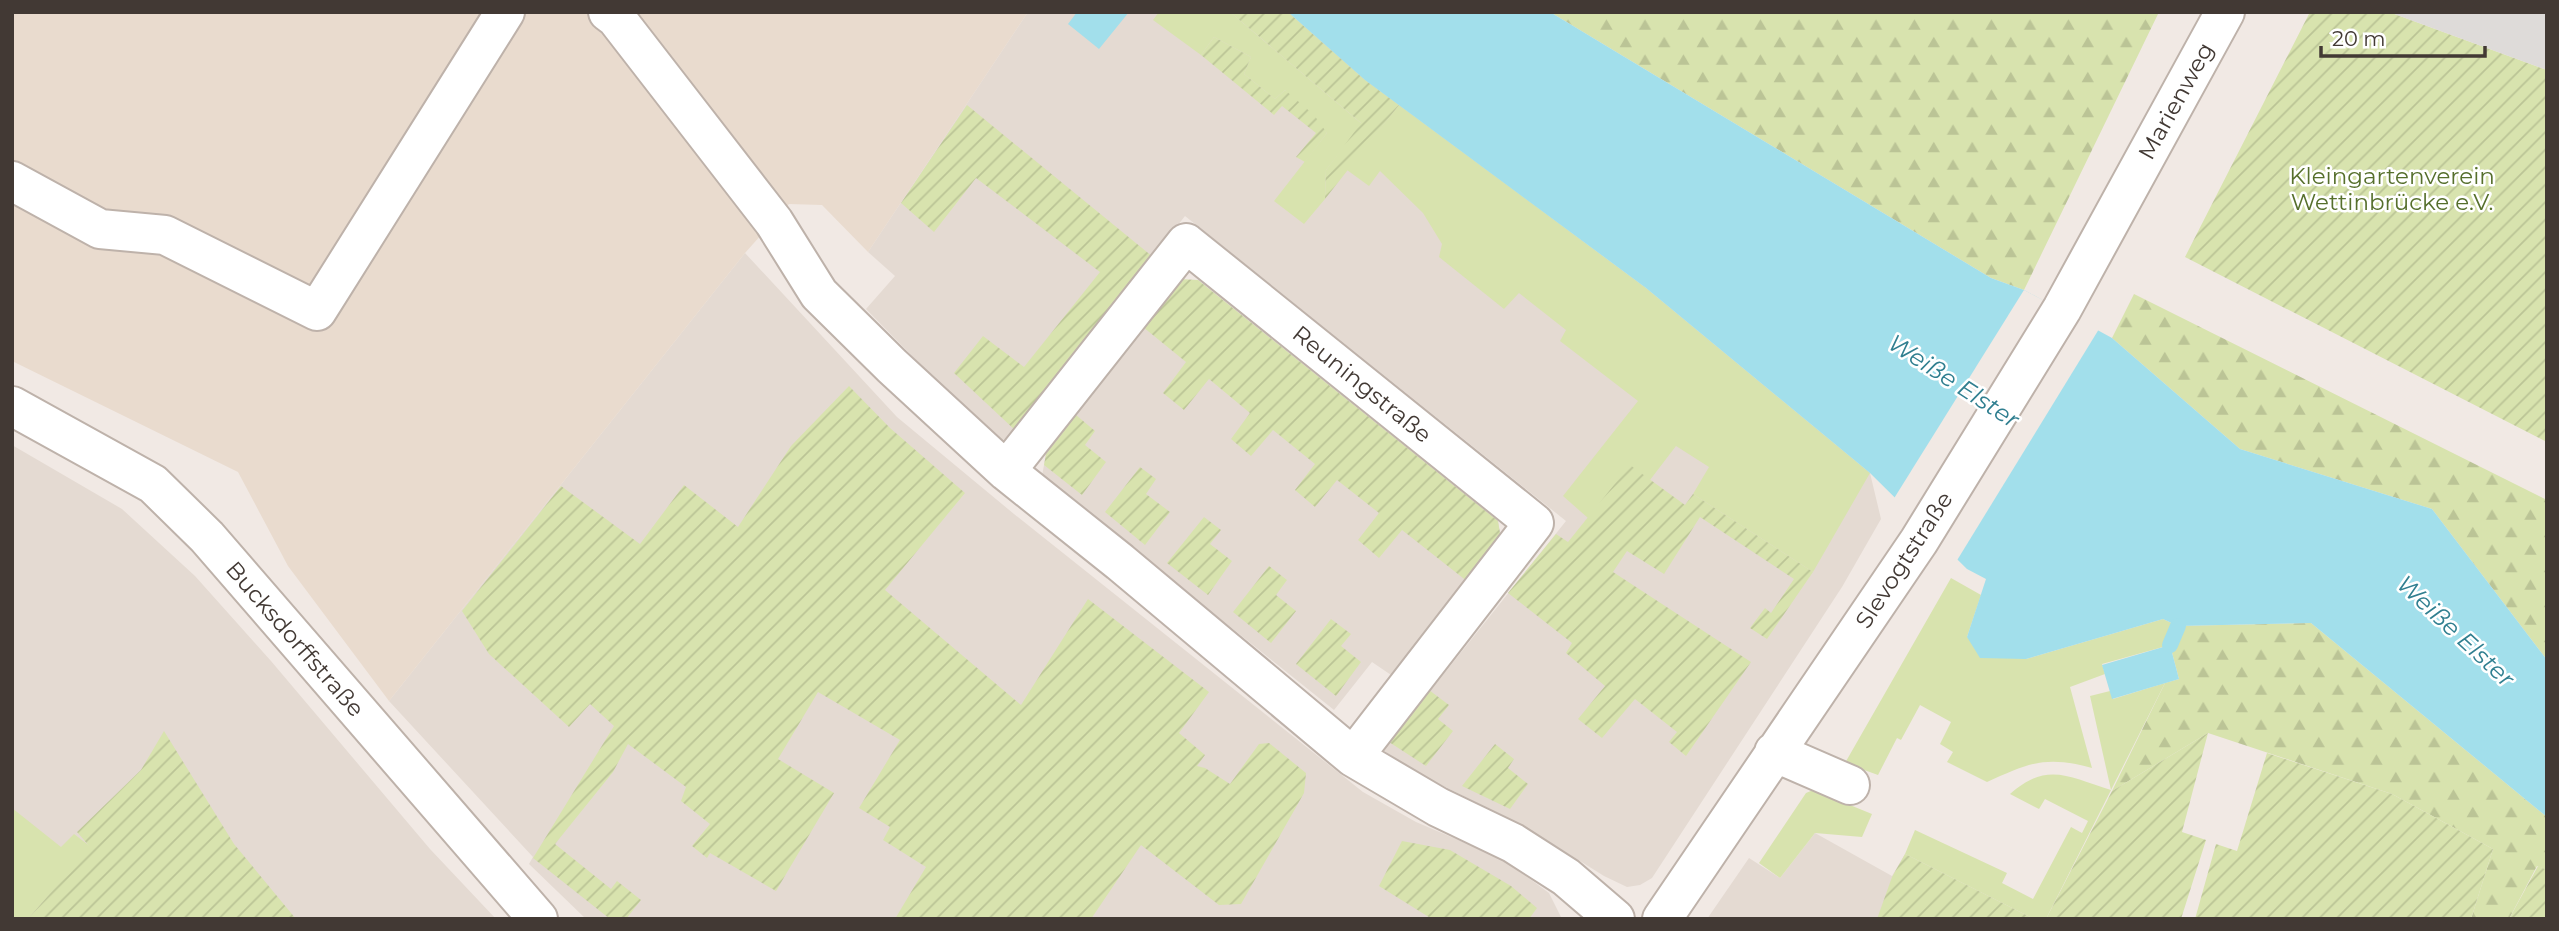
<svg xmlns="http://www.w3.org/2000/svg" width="2559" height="931" font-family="Montserrat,sans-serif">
<defs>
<pattern id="forest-firs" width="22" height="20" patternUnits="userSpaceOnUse" patternTransform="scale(1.75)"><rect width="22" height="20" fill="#d8e3ae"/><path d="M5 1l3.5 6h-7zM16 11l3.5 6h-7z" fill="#bbc496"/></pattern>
<pattern id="garden-furrows" width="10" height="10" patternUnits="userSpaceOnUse" patternTransform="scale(1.75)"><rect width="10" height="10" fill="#d8e3ae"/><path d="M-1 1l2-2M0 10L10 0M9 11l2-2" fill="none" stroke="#bbc496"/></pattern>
</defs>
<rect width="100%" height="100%" fill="#f1e9e4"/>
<path fill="#e4dad2" d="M1028,12H1288L1399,105L1646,288L1870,473L1881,519L1842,587L1652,878L1640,885L1627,887L1604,876L1524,826L1419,774L1383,750L1566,521L1185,216L1016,431L1003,440L926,370L866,309L895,276L868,252Z
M745,253L897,417L1014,514L1363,792L1416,822L1503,859L1549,893L1562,919H586L529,864L533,857L389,701Z
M1198,280L1498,521L1501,539L1394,677L1372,662L1334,710L1042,476L1046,454L1143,327Z
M12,445L122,509L195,576L271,661L430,849L496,919H12Z
M1815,833L1892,876L1905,854L2034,919H1707L1749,858L1780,878Z"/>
<path fill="#e9dbce" d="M12,12H1028L868,252L822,205L789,204L745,253L389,701L288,566L238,472L12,361Z"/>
<path fill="#d8e3ae" d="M1159,12H1230L1362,124L1326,170L1325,199L1304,224L1274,201L1327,133L1285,90L1275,99L1244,74L1251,57L1214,37L1201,55L1153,20Z
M1399,105L1646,288L1870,473L1813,572L1693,494L1709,467L1676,446L1650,480L1630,466L1588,518L1563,496L1638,401L1560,341L1566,330L1519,293L1504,309L1439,257L1442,244L1423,213L1380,171L1369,186L1347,170Z
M1951,578L1981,595L1967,637L2026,659L2163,619L2178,626L2170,645L2102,664L2105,674L2070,687L2092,768C2045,755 2030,763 1987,782L1947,762L1953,752L1940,744L1951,722L1920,705L1901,740L1897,738L1878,775L1845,763Z
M2165,683L2046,919H2034L1905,854L1915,830L2007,873L2002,883L2033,899L2071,827L2082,833L2088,821L2045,799L2039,809L2010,794C2047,761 2069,777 2111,790L2090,696L2110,691L2113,699Z
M1813,790L1872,814L1862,837L1815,833L1780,878L1759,863L1806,793Z
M12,808L61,847L74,834L91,847L28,919H12Z"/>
<path fill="url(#forest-firs)" d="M1550,12H2159L2024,290L1991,278Z
M2134,294L2547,500V660L2432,509L2240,449L2112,338Z
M2311,623L2547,817V870L2537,866L2509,919H2471L2493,849L2392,794L2208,733L2112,791L2165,683L2179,679L2170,645L2178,626Z"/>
<path fill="url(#garden-furrows)" d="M1230,12H1288L1365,80L1399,105L1325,199L1326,170L1361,123Z
M2310,12H2389L2547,70V442L2185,257Z
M1214,37L1251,57L1244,74L1275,99L1285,90L1314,115L1327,133L1305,162L1296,157L1316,133L1282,106L1274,115L1201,55Z
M967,105L1153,257L1016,431L954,373L983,336L1024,367L1100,272L976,178L934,232L901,203Z
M1179,279L1198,280L1498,521L1501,539L1468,582L1402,530L1379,558L1358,540L1379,513L1337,480L1315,507L1295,490L1315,464L1273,430L1251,456L1231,439L1250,413L1209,379L1184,410L1163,393L1186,362L1143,327Z
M849,386L890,428L965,493L885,590L1021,705L1088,599L1209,692L1179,733L1205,755L1197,766L1205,768L1230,784L1259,744L1269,743L1306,773L1304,793L1241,904L1219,905L1141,845L1091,919H895L926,867L883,840L890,827L859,808L900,740L818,692L778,759L834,793L776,891L710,853L707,858L692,846L710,824L681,801L686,787L628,744L613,772L555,844L611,889L617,881L641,900L626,919H610L533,858L614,726L590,704L569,727L489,654L462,611L561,486L640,544L684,485L738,527L791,446Z
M1076,415L1095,431L1085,445L1106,462L1082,495L1044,465L1046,454Z
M1630,465L1685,505L1693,494L1813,572L1767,639L1750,628L1765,608L1771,613L1794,579L1700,517L1664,574L1627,551L1613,572L1751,662L1686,756L1669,742L1677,732L1635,699L1602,738L1578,719L1605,686L1566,653L1572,643L1508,593L1556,534L1568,542Z
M1140,467L1156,479L1146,494L1170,512L1145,545L1105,512Z
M1204,517L1221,530L1210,544L1232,561L1208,595L1167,563Z
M1269,566L1287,580L1276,595L1296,611L1271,643L1233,612Z
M1331,619L1351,634L1341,646L1361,662L1336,696L1296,664Z
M1429,690L1449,705L1438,719L1453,731L1426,766L1389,742Z
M164,731L234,844L296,919H28L90,847L77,832L141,770Z
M2208,733L2182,832L2206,840L2181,919H2046L2112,791Z
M1495,744L1514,759L1508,768L1528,784L1510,809L1462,786Z
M2267,753L2392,794L2493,849L2471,919H2195L2216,844L2237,851Z
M1402,841L1450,850L1511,886L1537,908L1529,919H1432L1379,886Z
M1905,854L2028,916L2034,919H1877L1892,877Z
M2538,866L2547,870V919H2509Z"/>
<path fill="#dedbd9" d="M2389,12H2547V70Z"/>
<path fill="#a2dfeb" d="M1077,12H1129L1099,49L1068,24Z
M1288,12H1550L1991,278L2024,290L2112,338L2240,449L2432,509L2547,660V817L2311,623L2178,626L2163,619L2026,659L1980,658L1967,637L1986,579L1967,569L1870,473L1646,288L1365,80Z
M2170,645L2179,679L2112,699L2102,665Z"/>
<path fill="#f1e9e4" d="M2024,290L2099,329L1956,562L1893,500Z"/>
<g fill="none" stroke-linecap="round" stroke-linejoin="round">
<path stroke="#a2dfeb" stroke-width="16" d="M2170,645L2178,626"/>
<defs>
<path id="minor" d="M608,12L616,18L774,222L819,294L892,366L1006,471L1120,562L1353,757L1438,807L1513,843L1566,877L1615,919
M12,181L100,229L165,235L317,311L505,12
M12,406L153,484L207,537L538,919
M1006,471L1186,243L1534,523L1353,757
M1774,752L1850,785
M1662,919L1919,541L2062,309L2225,12"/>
</defs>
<use href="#minor" stroke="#beb2aa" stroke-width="42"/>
<use href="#minor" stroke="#fff" stroke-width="38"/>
</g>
<g text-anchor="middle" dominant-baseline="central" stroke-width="5" stroke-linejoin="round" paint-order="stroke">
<g font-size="23" fill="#423934" stroke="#fff">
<text transform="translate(2176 101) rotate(-61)">Marienweg</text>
<text transform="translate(1362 384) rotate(39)">Reuningstraße</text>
<text transform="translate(1904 560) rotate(-57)">Slevogtstraße</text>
<text transform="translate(295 639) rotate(49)">Bucksdorffstraße</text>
</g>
<g font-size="23" fill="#566f2c" stroke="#fff">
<text x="2392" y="176">Kleingartenverein<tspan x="2392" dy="26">Wettinbrücke e.V.</tspan></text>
</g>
<g font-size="24" font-style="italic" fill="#307f90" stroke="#fff">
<text transform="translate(1954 381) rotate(33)">Weiße Elster</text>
<text transform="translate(2456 631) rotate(43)">Weiße Elster</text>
</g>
</g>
<rect width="2559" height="931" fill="none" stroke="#423934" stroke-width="28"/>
<path d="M2321 46v10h164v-10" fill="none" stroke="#423934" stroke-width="3.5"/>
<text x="2332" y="46" font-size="21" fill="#423934" stroke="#ffffff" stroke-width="5" paint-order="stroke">20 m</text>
</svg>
